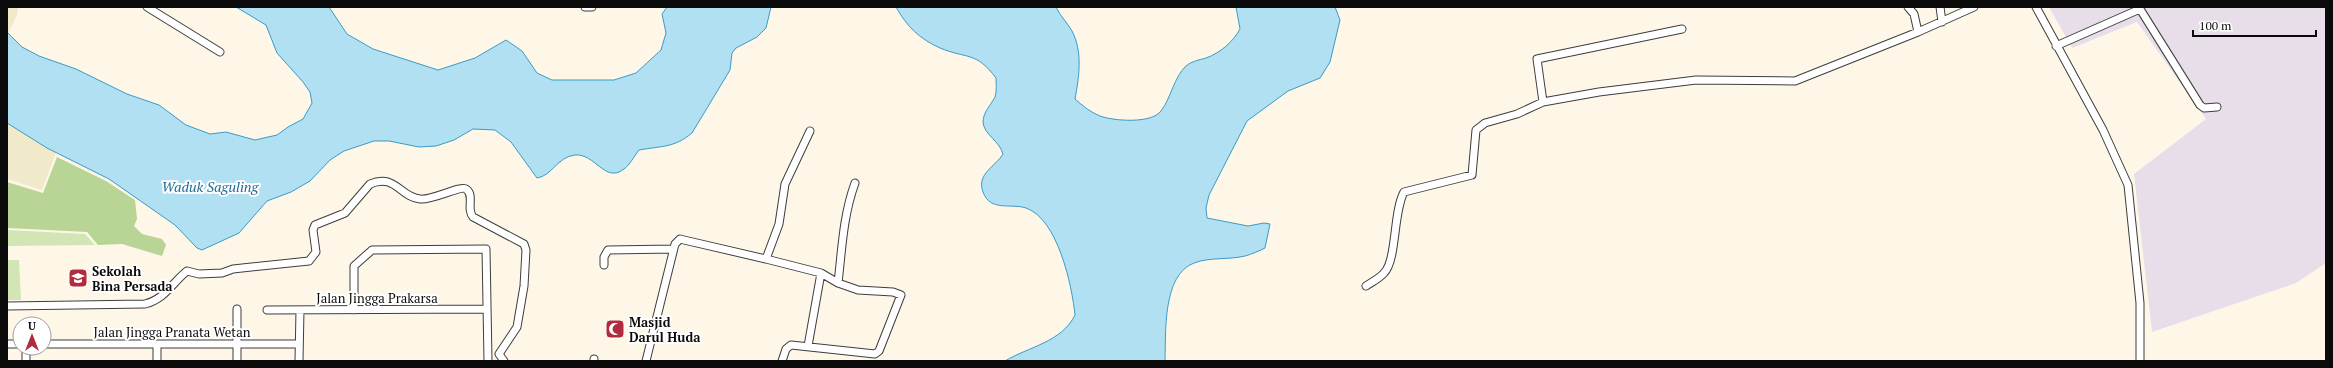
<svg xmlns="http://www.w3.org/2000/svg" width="2333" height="368" font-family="'PT Serif',serif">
<rect width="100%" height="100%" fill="#fef7e8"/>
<path fill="#e7dee9" d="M2049,7H2326V263L2296,283L2152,332L2134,174L2206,119L2137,22L2072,48Z"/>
<path fill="#f1eaca" d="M7,7H18L17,15L8,34Z
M7,123L56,153L42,190L7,179Z"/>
<path fill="#d2e5b5" d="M7,230L85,234L95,245L7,246Z
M7,260H19L21,300H7Z"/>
<path fill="#b8d595" d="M57,157L106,181L135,200L137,219L134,226L142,234L162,239L166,245L162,256L122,244L98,245L87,232L7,228V182L43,193Z"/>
<path fill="#b0e0f2" stroke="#3b9bc5" d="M236,7H329L347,34L373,49L438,70L475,58L506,40L522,51L537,73L552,80H614L636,73L661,50L666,33L662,14L667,7H771L766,28L757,37L736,48L732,53L730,70L692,133C674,148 661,146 639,150C634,156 630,165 624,169C605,184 595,153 575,155C557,157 552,176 537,178L511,142L495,130L473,129L454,140L436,146L419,147L389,141H374L344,151L330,160L310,181L291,192L267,201L239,233L202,250L197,248L175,225L109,179L47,148L7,123V32L22,47L39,56L76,69L127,94L159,105L186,125L210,134L226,132L255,140L277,135L288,127L303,119L312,103L310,92L303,82L277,53L266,25Z
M896,7H1056C1060,16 1067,22 1072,31C1083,52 1079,77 1075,99C1083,106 1090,112 1100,116C1114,121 1151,124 1161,111C1171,98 1174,77 1186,66C1192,61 1199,60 1206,58C1220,53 1233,42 1240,29L1236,7H1335L1340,20L1330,62L1320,78L1288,91L1247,121L1209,195L1206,208L1207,218L1248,226L1264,223L1270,224L1265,248C1259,251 1252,254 1245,256C1229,260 1209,257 1194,263C1162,275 1166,334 1165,361H1005C1028,347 1062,342 1075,315C1072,286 1058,219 1026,208C1011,203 990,212 983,192C976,174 996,166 1003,154C999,140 984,135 983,122C983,112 991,105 995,97C997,91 996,84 996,78C976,51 966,59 940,48C920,39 907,27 896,7Z"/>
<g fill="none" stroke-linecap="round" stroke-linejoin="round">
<defs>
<path id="minor" d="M147,7L220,52
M585,7H592
M1908,7L1914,14L1918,32
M1940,7L1942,22
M2036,7L2103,130L2128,185L2140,303V361
M1682,29L1537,59L1543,102L1599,92L1696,80L1795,81L1918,32L1974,7
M2056,46L2140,9L2200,105L2204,108L2217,107
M766,259L821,273L838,283C842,249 843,216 855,183
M604,265V257L608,250L673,249
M1366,286C1372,282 1380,278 1384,273C1397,260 1393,212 1404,192L1472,175L1476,130L1485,123L1517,114L1543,102
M7,306L145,304C165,299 172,283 187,271L199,274L222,273L233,269L309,261L316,252L313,230L315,225L345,213L370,184C395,173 400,197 420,199C431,201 461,185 466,189C475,195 466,209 473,217L524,244L526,250L524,286L517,327L499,354L504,361
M237,309V361
M267,310L487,309
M354,310V266L372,250L486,249L488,361
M7,344H20
M44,344H299
M157,344V361
M808,346L821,273
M26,348V361
M299,361L300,310
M594,361V359
M646,361L675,244L680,239L684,240L766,259L779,224L785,184L810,131
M782,361L786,349L791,345L875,354L879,351L901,295L893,292L858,290L838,283"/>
</defs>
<use href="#minor" stroke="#3d3d3d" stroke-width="9"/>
<use href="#minor" stroke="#fff" stroke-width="7"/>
</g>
<defs>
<symbol id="school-square" viewBox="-11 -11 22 22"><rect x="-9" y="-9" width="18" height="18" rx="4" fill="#b12b3e" stroke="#fff"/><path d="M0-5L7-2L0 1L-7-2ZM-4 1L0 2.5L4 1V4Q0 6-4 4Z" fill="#fff"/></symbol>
<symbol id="mosque-square" viewBox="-11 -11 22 22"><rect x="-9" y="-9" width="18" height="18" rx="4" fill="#b12b3e" stroke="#fff"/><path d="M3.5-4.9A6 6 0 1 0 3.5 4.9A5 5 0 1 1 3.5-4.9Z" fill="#fff"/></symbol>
</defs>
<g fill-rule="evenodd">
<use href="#school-square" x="67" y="267" width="22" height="22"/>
<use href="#mosque-square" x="604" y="318" width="22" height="22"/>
</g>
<g text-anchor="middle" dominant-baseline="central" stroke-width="4" stroke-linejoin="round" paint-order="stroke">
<g font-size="13" font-weight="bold" fill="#0a0a0a" stroke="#fff" text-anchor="start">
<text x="92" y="271">Sekolah<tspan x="92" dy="15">Bina Persada</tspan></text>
<text x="629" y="322">Masjid<tspan x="629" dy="15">Darul Huda</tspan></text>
</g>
<g font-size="13" fill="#0a0a0a" stroke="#fff">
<text x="377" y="298">Jalan Jingga Prakarsa</text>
<text x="172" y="332">Jalan Jingga Pranata Wetan</text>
</g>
<g font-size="14" font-style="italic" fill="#1c6a93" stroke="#fff">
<text x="210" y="186">Waduk Saguling</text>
</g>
</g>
<rect width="2333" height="368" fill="none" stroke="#0a0a0a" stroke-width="16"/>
<g transform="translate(32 336)"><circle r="19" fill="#ffffff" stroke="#9d9d9d"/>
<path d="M0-3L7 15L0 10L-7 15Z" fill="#b12b3e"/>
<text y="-6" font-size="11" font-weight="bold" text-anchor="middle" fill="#0a0a0a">U</text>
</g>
<path d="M2193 30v6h123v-6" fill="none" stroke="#0a0a0a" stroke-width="2"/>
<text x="2199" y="30" font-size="12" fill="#0a0a0a" stroke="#ffffff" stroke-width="3" paint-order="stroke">100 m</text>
</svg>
